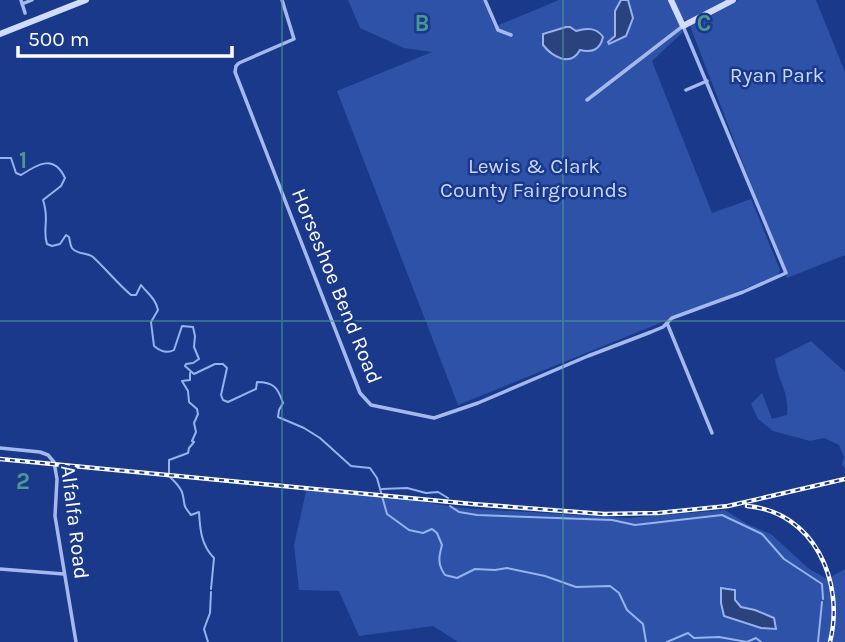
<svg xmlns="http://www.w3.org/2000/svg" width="845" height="642" font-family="Karla,sans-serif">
<rect width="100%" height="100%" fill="#1a398a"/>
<path fill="#2d52a8" d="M348,0H483L494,27L559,0H669L683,32L652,61L712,213L751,199L780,270L778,275L458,405L337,91L432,52L404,48L360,28Z
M674,0H729L688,21L683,19Z
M738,0H816L845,72V255L787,278L690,26Z
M811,341L845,372V469L842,464L844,457L839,445L824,438L810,441L773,431L758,419L751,404L762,393L772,419L787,415C789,389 778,383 775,359Z
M307,487L382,495L460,508L628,518L725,510L747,524L771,534L808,568L827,579L845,569V642H458L433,626L359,636L339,591L299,590L294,545Z"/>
<path fill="#2a427e" stroke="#96b2ef" stroke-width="2" d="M621,0H628L633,18L626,36L609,44L608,42L615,36V11Z
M566,27H570L576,31C586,28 596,27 603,37C600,50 592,53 580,50C570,68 552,56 543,45V34Z
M721,588L735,590V600L741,607L755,610L774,618L776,629L761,628L724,616L721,603Z"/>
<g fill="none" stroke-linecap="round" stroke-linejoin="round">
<path stroke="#96b2ef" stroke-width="2" d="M0,158H11L16,173L21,175C38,164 54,154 65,178L61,186L43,200C50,220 42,229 47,244L52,246L60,244L66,235L69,237C70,241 70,245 72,248C77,255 87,252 93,257C106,269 117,283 131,295H136L141,285C148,294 156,299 158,310L151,322L154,346C160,351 167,354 174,350L182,326L193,327L195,336L194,347L199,359L193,363L186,364L185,366L194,374L215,364H223L227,368L221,395L223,400L228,402L256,389L257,382C274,382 278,388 283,403L279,410L278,417L304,428L320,438L351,466L370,468L377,478L387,514L409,530L423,533L432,529L437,533L442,545C439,556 437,564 445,575L457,578L475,569L495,570L507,568L545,576L576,587L610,586L619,593L627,610L643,624L646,642
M190,373V380L182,381L188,391L189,402L197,409L198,414L194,423L196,432L192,441L194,442L189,448L188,453L169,460V476C174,481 179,485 182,492C186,505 181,503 191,515L199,512C200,529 201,545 214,558L211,589
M382,489L407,488L426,493L438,492L448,498
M450,506L459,512L477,515L612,520L635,525L722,515L762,534L784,559L822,584L823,599
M208,642L204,629L210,613L211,592
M667,642L688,633L694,638L719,637L747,642L756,638L761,642
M818,642L822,602"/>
<path stroke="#a4b9ed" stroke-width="3.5" d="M21,0L25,13
M282,0L294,39L239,63L236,66L235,72L360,393L371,405L434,418L478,403L588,356L651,332L663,327L672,318L743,292L786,273L683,26L587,100
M485,0L498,30L511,35
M22,4L32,0
M686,90L707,81
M667,323L712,433
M0,448L40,452L48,455L54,462L57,479L55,516L76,642
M0,569L64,574"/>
<path stroke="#d0dcf9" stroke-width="6" d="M671,0L683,26L733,0
M0,34L86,0"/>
<defs>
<path id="rail" d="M0,459L472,504L604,514L658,513L728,506L845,479
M747,506C814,512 845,581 830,642"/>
</defs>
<use href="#rail" stroke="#fff" stroke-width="4.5"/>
<use href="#rail" stroke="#1a398a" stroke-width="2" stroke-dasharray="5" stroke-linecap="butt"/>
</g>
<path fill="none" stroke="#4b9892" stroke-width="2" stroke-opacity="0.55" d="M282,0V642M563,0V642M0,321H845"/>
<g text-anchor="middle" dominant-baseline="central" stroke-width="5" stroke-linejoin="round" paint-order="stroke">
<g font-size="21" fill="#c9d8f9" stroke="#1a398a">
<text x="777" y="75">Ryan Park</text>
<text x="534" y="166">Lewis &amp; Clark<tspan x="534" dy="24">County Fairgrounds</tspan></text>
</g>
<g font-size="21" fill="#fff" stroke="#1a398a">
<text transform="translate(337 286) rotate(68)">Horseshoe Bend Road</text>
<text transform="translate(75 522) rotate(83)">Alfalfa Road</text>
</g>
</g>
<g font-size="23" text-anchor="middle" font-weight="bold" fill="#4b9892" stroke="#1a398a" stroke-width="5" stroke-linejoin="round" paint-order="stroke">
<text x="422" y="31">B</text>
<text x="704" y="31">C</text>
<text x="23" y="168">1</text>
<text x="23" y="489">2</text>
</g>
<path d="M18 46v10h214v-10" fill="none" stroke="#ffffff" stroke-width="3.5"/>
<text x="28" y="46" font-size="21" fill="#ffffff" stroke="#1a398a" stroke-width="5" paint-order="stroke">500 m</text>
</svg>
